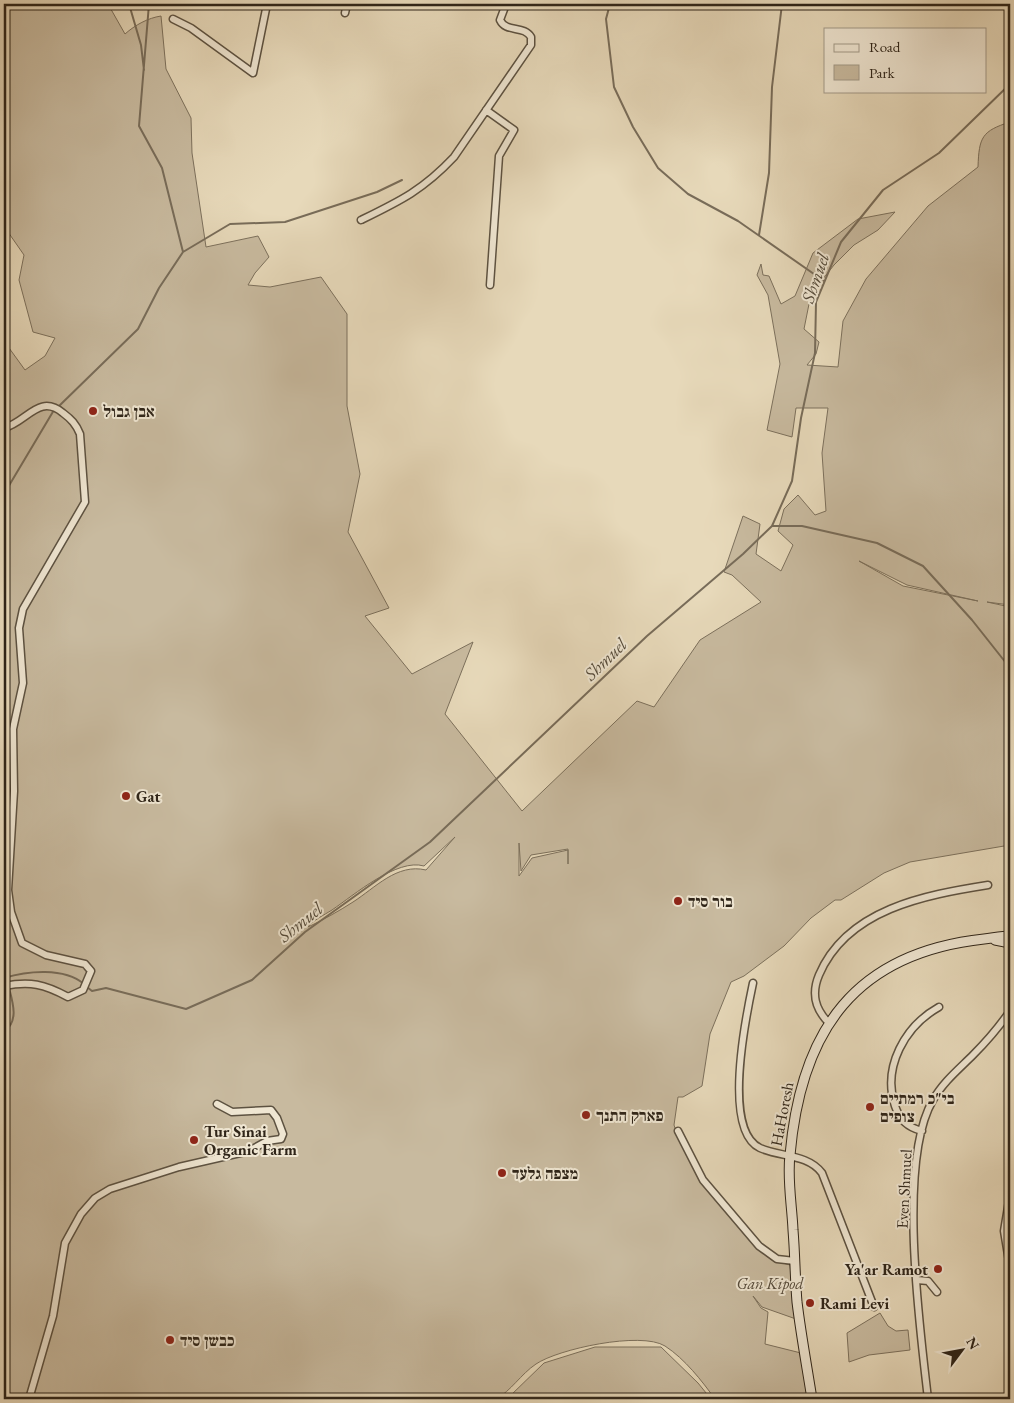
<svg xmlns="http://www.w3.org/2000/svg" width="1014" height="1403" font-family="'EB Garamond','Frank Ruhl Libre',serif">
<rect width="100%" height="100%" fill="#e7d9ba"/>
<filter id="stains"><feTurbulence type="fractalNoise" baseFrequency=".004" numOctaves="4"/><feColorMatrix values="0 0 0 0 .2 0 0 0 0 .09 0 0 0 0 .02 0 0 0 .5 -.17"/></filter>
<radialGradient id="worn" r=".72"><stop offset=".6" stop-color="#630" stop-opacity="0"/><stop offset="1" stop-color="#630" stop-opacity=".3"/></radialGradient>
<path fill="#c8ba9f" stroke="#7c705c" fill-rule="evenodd" d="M4,4H108L125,34C135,25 148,18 161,16L166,69L191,118L192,153L206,247L258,236L269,257L255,273L248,285L270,287L321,277L347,314V406L360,474L348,532L389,608L365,616L412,674L473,642L445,714L522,811L637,701L654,707L700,640L761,602L732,575L724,572L743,516L760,524L756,554L781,571L793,545L778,531L784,509L798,495L815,515L826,511L822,453L828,408H796L792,437L767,430L780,364L768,295L757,275L761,264L763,275L769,276L781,304L795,296L813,253L858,219L895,212L878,230L854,245L834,265L811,294L804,329L819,342L816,354L807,365L838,367L843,321L866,279L928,206L978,167C979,137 982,131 1010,122V605L987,602L1010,607V845L910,862L884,873L841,900H835L811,918L784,946L744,976L731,982L710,1034L702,1086L683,1097H678L674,1125L678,1137L703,1184L760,1251L772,1260L790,1265L796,1319L762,1307L753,1296L761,1308L768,1312L765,1344L801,1353L809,1399H715C702,1381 685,1359 665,1346C641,1331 558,1349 536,1364C521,1374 511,1391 496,1399L490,1396V1399H4V341L25,370L45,356L55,338L33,332L19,280L24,255L8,232L4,233ZM859,561L907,585L978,601L903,586ZM455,837L426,870C397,863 375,888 353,902C339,911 323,920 308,927C312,921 324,915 332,910C354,895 397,858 424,866ZM519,843L521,871L531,855L568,849V864V850L532,858L519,876Z
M880,1313L888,1326L896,1331L908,1330L910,1350L869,1355L849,1362L847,1333Z
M595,1347H661L698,1383L711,1399H503L510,1396L544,1363Z"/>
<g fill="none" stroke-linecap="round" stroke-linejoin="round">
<path stroke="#786c59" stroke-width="2" d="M129,4L141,45L144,70
M149,4L139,126L162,168L183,252
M610,4L606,19L614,87L633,127L658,168L688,194L738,221L824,281
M759,235L769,173L772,87L782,4
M58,407L138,329L159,288L183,252L230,224L285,222L377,192L402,180
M4,494L54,410
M772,526H802L877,543L923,566L972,620L1010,668
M4,978C27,971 64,967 84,984
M87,987L92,991L106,988L186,1009L252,980L305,932L430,842L647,636L743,554L772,526L792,481L801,418L815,353L816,302L841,242L883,190L939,153L1010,84
M4,1032C19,1021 13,1003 9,988"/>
<defs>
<path id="street" d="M345,13L347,4
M173,19L191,28L253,73L267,4
M486,110L514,130L499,156L490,285
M361,220C400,201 423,190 454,157L531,45V37C524,25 506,33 500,20L506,4
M4,428C27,422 39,393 63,413C71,419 76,424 80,434L85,502L23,609L19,628L23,683L13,729L14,791L8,890L11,912L22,943L46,955L85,964L91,971L83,990L68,997C44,984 30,981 4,986
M753,983C746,1016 722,1130 760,1148C780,1157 808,1154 822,1173L874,1307
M829,1023C815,1009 811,994 819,975C847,909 925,895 988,885
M678,1131L703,1180L759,1246L777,1259L795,1261
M922,1131C907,1127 900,1120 895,1106C882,1067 905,1026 939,1007
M1010,1195L1004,1231L1010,1267
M917,1280L928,1281L937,1292
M29,1399L53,1316L65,1243L81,1214L95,1198L110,1189L179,1167L249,1151L267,1141L281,1139L283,1134L277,1118L271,1110L232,1112L217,1104
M928,1399C920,1328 897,1161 933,1100C943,1082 959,1069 973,1055C987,1041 999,1027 1010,1011"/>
<path id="secondary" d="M995,940L1010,943
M812,1399C807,1367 801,1335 797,1302C795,1278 795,1254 793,1230C792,1206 787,1179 790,1155C801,1030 855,953 984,939C993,938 1001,936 1010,936"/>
</defs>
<use href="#street" stroke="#5d5241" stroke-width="9"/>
<use href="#secondary" stroke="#2f2519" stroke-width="11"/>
<use href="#street" stroke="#efe6d2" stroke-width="6"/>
<use href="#secondary" stroke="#efe6d2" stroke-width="9"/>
</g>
<g fill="#8f2418" stroke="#efe6d2" stroke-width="2">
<circle cx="93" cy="411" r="5"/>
<circle cx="126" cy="796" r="5"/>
<circle cx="678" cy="901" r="5"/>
<circle cx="870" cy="1107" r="5"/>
<circle cx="586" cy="1115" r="5"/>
<circle cx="194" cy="1140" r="5"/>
<circle cx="502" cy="1173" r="5"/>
<circle cx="938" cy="1269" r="5"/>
<circle cx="810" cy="1303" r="5"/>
<circle cx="170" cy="1340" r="5"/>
</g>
<g text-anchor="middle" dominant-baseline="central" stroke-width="4" stroke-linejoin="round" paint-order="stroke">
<g font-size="16" font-weight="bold" fill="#2f2519" stroke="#efe6d2" text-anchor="start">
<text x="103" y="411">אבן גבול</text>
<text x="136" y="796">Gat</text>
<text x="688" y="901">בור סיד</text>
<text x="880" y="1098">בי"כ רמתיים<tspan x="880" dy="18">צופים</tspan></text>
<text x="596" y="1115">פארק התנך</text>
<text x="204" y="1131">Tur Sinai<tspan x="204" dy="18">Organic Farm</tspan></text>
<text x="512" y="1173">מצפה גלעד</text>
<text x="928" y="1269" text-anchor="end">Ya'ar Ramot</text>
<text x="820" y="1303">Rami Levi</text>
<text x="180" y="1340">כבשן סיד</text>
</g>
<g font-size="16" fill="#2f2519" stroke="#efe6d2">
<text transform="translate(782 1114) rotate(-79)">HaHoresh</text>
<text transform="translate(904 1189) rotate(-87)">Even Shmuel</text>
</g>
<g font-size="16" font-style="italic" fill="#554a3a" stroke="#efe6d2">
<text x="770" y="1283">Gan Kipod</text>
</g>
<g font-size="18" font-style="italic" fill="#534939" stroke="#efe6d2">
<text transform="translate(815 278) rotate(-71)">Shmuel</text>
<text transform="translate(605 659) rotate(-44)">Shmuel</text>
<text transform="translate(300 922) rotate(-39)">Shmuel</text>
</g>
</g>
<rect width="1014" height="1403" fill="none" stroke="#e7d9ba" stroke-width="20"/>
<rect x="5" y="5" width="1004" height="1393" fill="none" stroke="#2f2519" stroke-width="2.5"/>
<rect x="10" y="10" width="994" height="1383" fill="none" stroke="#2f2519"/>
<rect x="824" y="28" width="162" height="65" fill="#efe6d2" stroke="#a29988"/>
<rect x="834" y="44" width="25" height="8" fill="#efe6d2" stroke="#a29988"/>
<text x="869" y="52" font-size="15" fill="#2f2519">Road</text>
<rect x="834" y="65" width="25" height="15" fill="#c8ba9f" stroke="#a29988"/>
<text x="869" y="78" font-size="15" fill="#2f2519">Park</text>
<g transform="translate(962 1350) rotate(58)" stroke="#efe6d2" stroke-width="4" paint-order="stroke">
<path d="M0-4L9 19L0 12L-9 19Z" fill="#2f2519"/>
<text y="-8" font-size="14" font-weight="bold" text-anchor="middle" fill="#2f2519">N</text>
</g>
<rect width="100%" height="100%" filter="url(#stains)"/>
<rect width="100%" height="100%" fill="url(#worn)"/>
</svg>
